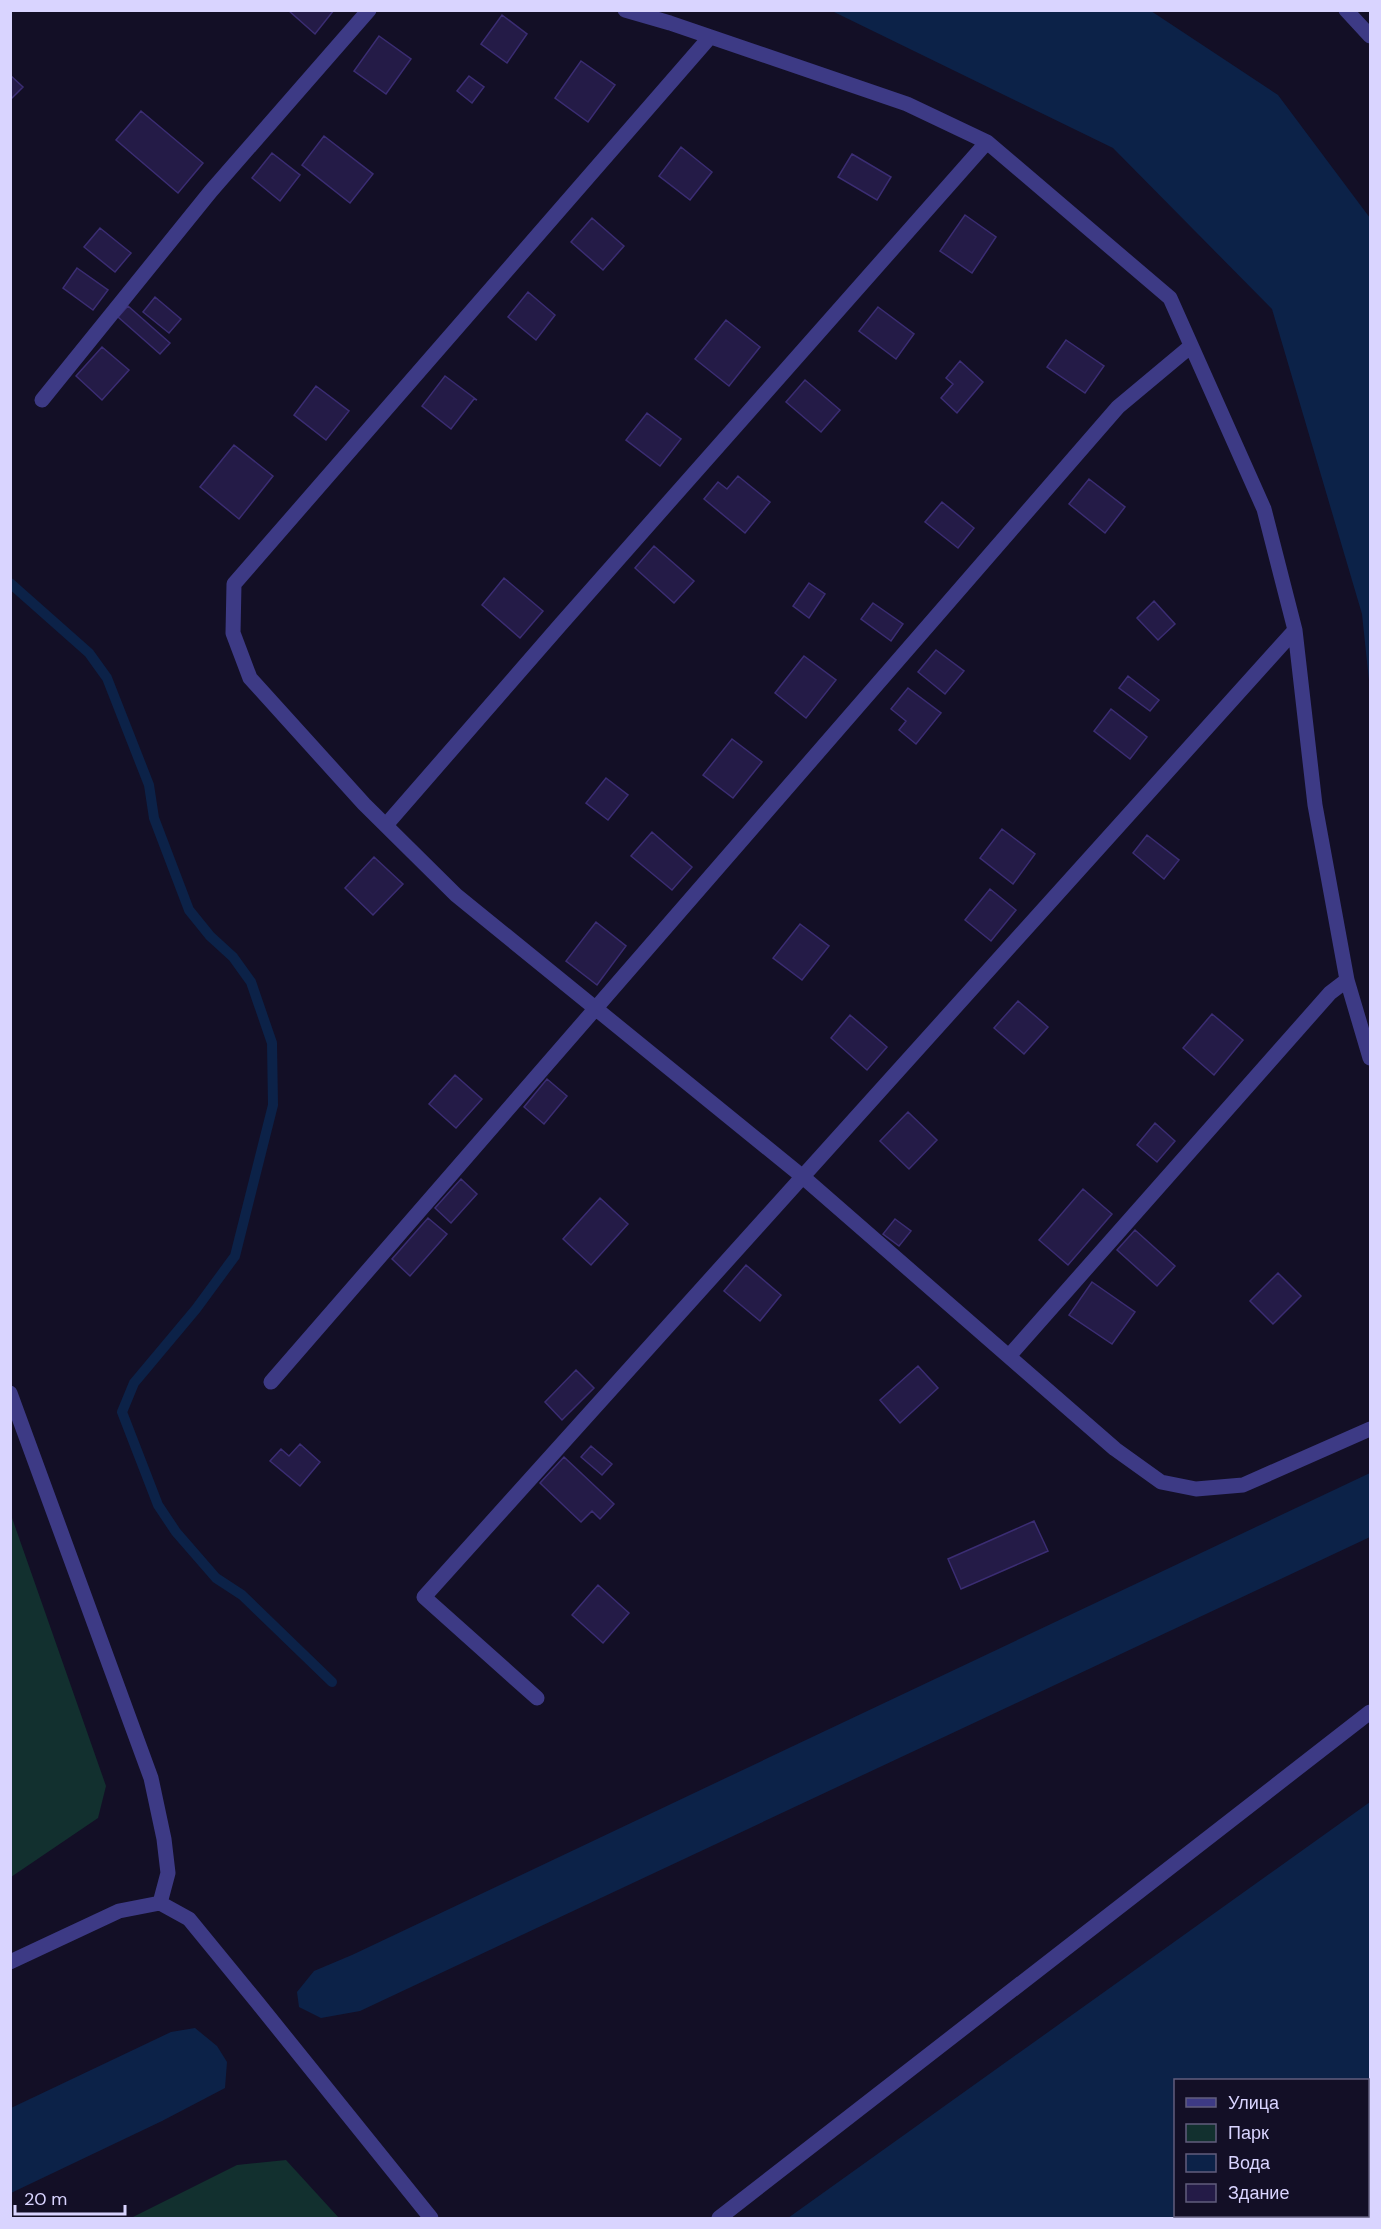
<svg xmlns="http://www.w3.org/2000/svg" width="1381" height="2229" font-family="'DM Sans',sans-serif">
<rect width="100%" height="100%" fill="#130f26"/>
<path fill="#12302f" d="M11,1515L106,1786L98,1818L11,1877Z
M286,2160L339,2218H131L237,2165Z"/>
<path fill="#0c2248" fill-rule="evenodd" d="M832,11H1151L1278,95L1370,218V690L1362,614L1272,309L1113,148Z
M1370,1473V1537L360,2011L321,2018L299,2007L297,1992L314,1971L352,1955Z
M1370,1802V2218H788ZM1176,2080H1368V2216H1176Z
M195,2028L217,2046L227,2062L225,2088L162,2121L11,2193V2108L171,2032Z"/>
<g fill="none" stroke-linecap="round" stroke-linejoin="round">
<path stroke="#0c2248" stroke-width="10" d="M10,583L89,653L107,678L149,785L154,818L189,910L210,936L233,957L251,982L272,1043L273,1105L235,1256L196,1309L134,1383L122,1412L158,1505L176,1532L216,1578L242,1595L332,1682"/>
</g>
<path fill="#241b47" stroke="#3b2d73" stroke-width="1.5" d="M288,10H334L315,34Z
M502,15L527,34L507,63L481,44Z
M379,36L411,59L386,94L354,71Z
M581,61L615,85L588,122L555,98Z
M10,75L23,87L10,100Z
M469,76L484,87L472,103L457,91Z
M141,111L203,163L178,193L116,140Z
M324,136L373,174L350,203L302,165Z
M681,147L712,172L690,200L659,176Z
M272,153L300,175L280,201L252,178Z
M852,154L891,177L877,200L838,177Z
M965,215L996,237L972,273L940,251Z
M592,218L624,246L603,270L571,242Z
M100,228L131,253L115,272L84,247Z
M77,268L108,290L93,310L63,288Z
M528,292L555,315L536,340L508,317Z
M155,297L181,319L169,333L143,312Z
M128,306L170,343L160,354L118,317Z
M878,307L914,334L896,359L859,331Z
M726,320L760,347L729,386L695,359Z
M1066,340L1104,366L1085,393L1047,367Z
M102,347L129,370L102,400L76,376Z
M960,361L983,382L957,413L941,398L953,384L946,378Z
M445,376L477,400L474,399L451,429L422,406Z
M805,380L840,410L821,432L786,402Z
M316,386L349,411L326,440L294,415Z
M647,413L681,439L660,466L626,440Z
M234,445L273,476L239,519L200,487Z
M738,476L770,502L745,533L704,499L718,482L727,489Z
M1089,479L1125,507L1105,533L1069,504Z
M942,502L974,528L958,548L925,522Z
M654,546L694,581L674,603L635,568Z
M504,578L543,611L520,638L482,605Z
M809,583L825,594L809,618L793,606Z
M1154,601L1175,624L1158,640L1137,618Z
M873,603L903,624L891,641L861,619Z
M936,650L964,671L945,694L918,672Z
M804,656L836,680L806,718L775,693Z
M1128,676L1159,700L1150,711L1119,688Z
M908,688L941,713L916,744L899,730L906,721L891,709Z
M1111,709L1147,737L1130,759L1094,731Z
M732,739L762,762L733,798L703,775Z
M606,778L628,795L608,820L586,803Z
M1002,829L1035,854L1013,884L980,858Z
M652,832L692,867L672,890L631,856Z
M1147,835L1179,860L1164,879L1133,853Z
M374,857L403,884L373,915L345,888Z
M990,889L1016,910L991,941L965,920Z
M596,922L626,946L597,985L566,961Z
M800,924L829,946L802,980L773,958Z
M1018,1001L1048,1027L1024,1054L994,1028Z
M1212,1014L1243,1040L1214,1075L1183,1048Z
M850,1015L887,1047L867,1070L831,1038Z
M455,1075L482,1099L456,1128L429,1104Z
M547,1079L567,1096L544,1124L524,1107Z
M908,1112L937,1140L909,1169L880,1141Z
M1155,1123L1175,1141L1157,1162L1137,1145Z
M461,1179L477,1194L451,1223L435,1208Z
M1083,1189L1112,1214L1068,1265L1039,1240Z
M600,1198L628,1224L591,1265L563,1239Z
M428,1218L447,1234L410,1276L392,1259Z
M895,1219L911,1231L899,1246L883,1234Z
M1135,1230L1175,1266L1157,1286L1117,1250Z
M746,1265L781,1295L760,1321L724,1291Z
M1278,1273L1301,1296L1273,1324L1250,1301Z
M1092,1282L1135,1312L1112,1344L1069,1315Z
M918,1366L938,1388L900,1423L880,1400Z
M576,1370L594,1388L562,1420L545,1402Z
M300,1444L320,1462L300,1486L270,1461L281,1449L289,1456Z
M591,1446L612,1464L602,1475L581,1457Z
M564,1457L614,1504L600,1519L592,1511L581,1522L540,1483Z
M1034,1521L1048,1551L961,1589L948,1559Z
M598,1585L629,1613L603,1643L572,1615Z"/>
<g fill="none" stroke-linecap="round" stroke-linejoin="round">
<path stroke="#3d3a85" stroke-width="15" d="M625,10L670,23L907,104L987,142L1170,298L1264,509L1295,630L1315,805L1347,980L1370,1058
M1346,10L1370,36
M710,37L234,584L233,633L250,678L364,804L456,895L803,1177L1115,1449L1161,1482L1196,1489L1243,1485L1370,1429
M42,400L211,191L369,10
M386,825L561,624L987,142
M1009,1356L1330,993L1347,980
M271,1382L1118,407L1191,346
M10,1393L151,1778L164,1839L168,1873L160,1903
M537,1698L424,1597L1295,630
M10,1962L119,1911L160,1903L189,1919L257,2002L431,2218
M719,2218L1370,1712"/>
</g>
<rect width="1381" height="2229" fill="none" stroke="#d9d4ff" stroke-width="24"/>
<rect x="1174" y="2079" width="195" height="138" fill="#130f26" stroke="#625e7d" stroke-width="1.5"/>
<rect x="1186" y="2098" width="30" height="9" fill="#3d3a85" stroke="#625e7d" stroke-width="1.5"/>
<text x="1228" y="2109" font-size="18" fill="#d9d4ff">Улица</text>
<rect x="1186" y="2124" width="30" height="18" fill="#12302f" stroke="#625e7d" stroke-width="1.5"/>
<text x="1228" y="2139" font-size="18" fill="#d9d4ff">Парк</text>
<rect x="1186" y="2154" width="30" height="18" fill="#0c2248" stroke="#625e7d" stroke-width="1.5"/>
<text x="1228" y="2169" font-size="18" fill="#d9d4ff">Вода</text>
<rect x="1186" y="2184" width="30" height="18" fill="#241b47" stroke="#625e7d" stroke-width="1.5"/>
<text x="1228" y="2199" font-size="18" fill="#d9d4ff">Здание</text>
<path d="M15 2205v9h110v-9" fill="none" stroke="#d9d4ff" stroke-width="3"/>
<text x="24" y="2205" font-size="18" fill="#d9d4ff" stroke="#130f26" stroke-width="4.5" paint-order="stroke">20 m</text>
</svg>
